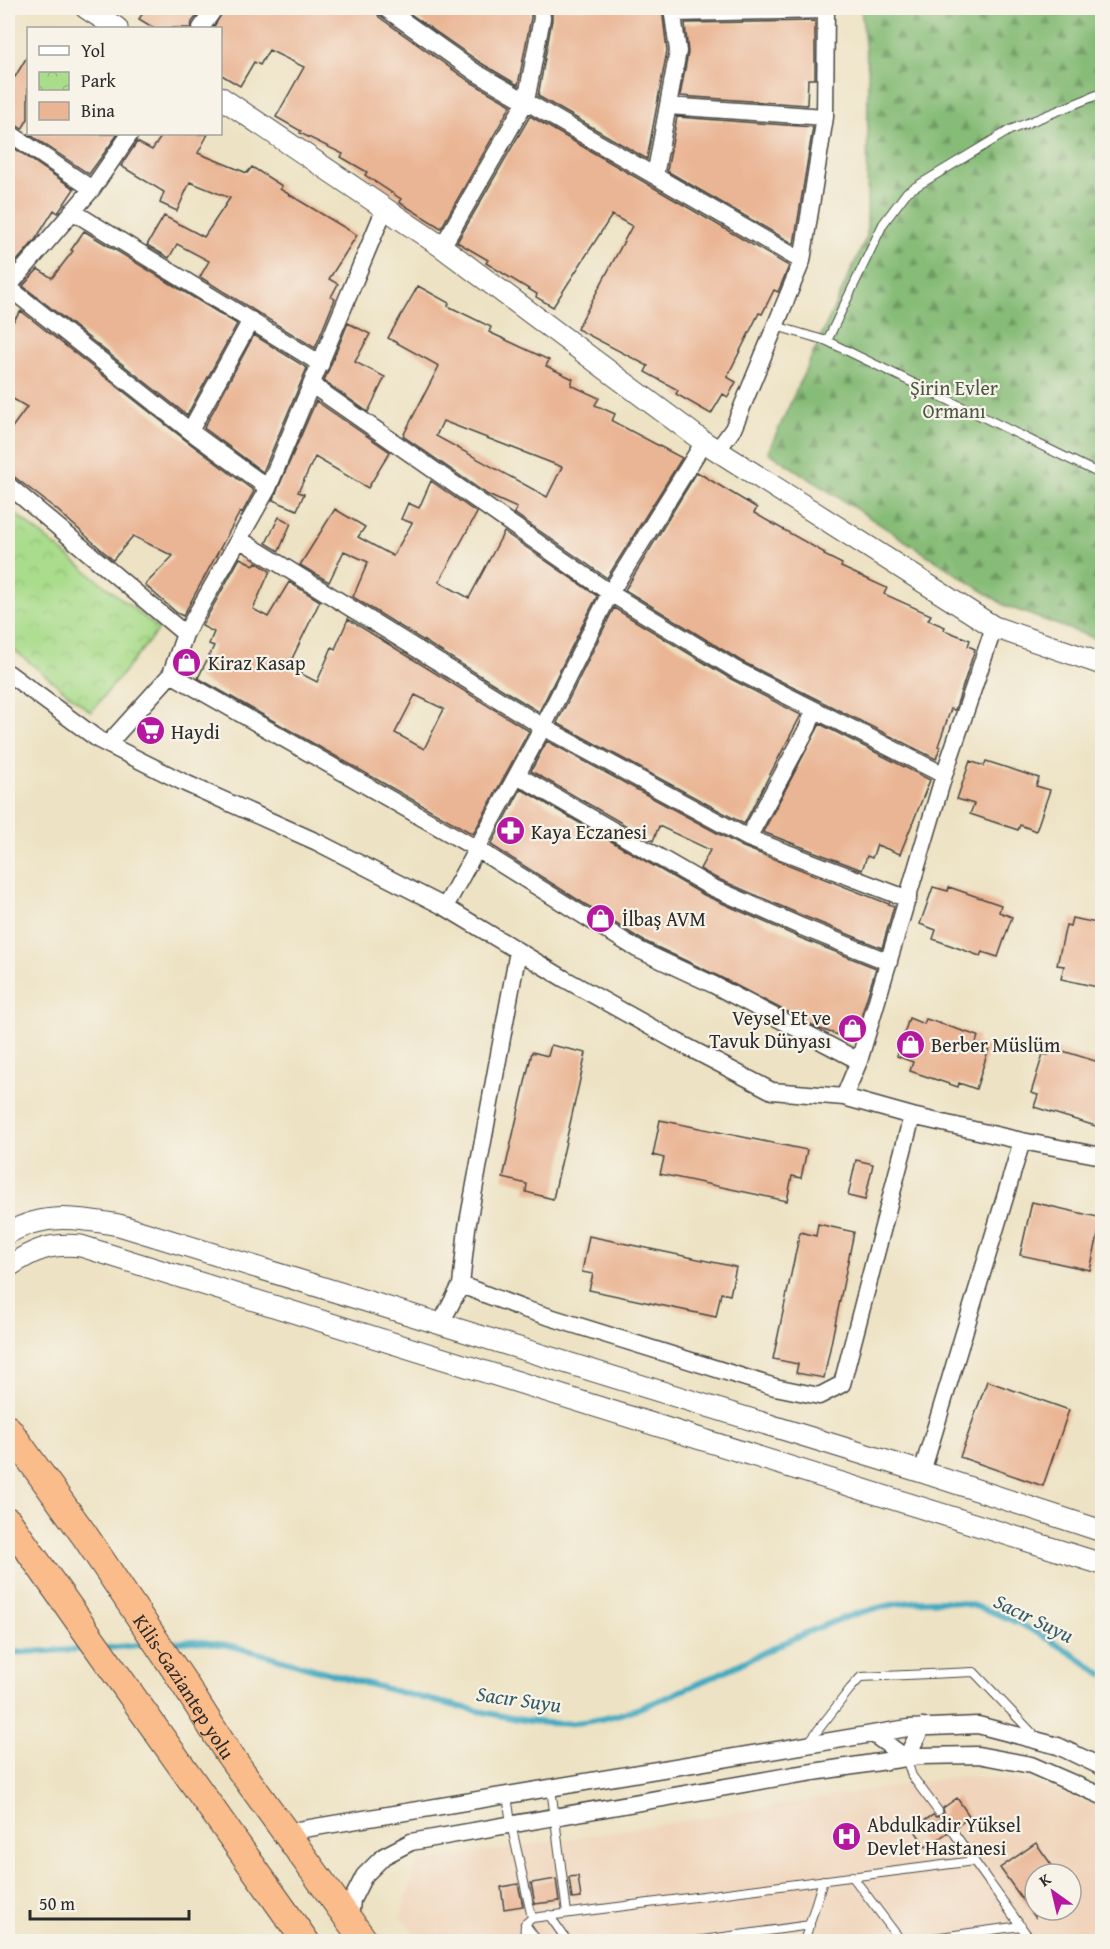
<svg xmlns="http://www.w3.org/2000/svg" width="1110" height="1949" font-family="'Gentium Book Plus',serif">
<defs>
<pattern id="forest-firs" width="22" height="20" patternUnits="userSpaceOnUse" patternTransform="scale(1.5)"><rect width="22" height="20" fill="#86bc77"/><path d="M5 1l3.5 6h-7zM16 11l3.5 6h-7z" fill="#6e9962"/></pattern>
<pattern id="park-crowns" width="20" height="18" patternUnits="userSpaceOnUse" patternTransform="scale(1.5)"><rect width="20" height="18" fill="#a9dc8b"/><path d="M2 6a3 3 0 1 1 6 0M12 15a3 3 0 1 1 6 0" fill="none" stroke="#92bd78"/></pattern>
</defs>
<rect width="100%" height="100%" fill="#f7f3e8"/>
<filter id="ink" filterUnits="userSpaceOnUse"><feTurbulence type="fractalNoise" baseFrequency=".0167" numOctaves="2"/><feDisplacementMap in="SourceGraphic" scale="12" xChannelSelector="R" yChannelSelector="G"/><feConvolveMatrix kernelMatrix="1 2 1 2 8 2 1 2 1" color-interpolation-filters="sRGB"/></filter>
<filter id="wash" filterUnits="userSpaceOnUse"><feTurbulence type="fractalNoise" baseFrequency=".008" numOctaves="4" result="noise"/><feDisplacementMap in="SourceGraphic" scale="24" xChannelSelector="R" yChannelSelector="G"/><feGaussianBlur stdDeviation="1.35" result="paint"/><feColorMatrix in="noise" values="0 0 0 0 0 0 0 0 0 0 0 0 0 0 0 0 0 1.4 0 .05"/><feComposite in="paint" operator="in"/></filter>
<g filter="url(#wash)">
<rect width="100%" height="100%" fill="#ede2c3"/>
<path fill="#f0d5bc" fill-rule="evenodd" d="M962,1776L1029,1781L1102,1808V1941L419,1942L401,1916L417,1863ZM1035,1874H1071V1910H1035Z"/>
<path fill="url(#forest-firs)" stroke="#587451" stroke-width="1.5" d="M861,8H1102V641L1006,606L768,452L867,236L868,70Z"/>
<path fill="url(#park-crowns)" stroke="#6a845b" stroke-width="1.5" d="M8,508L159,629L91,712L8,645Z"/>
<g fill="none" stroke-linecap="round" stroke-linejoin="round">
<path stroke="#41a9c1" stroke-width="6" d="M167,1643L193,1641L226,1645C259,1652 292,1663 325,1672C374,1686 424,1699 474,1710C507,1717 541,1726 575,1723C619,1719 659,1701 699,1683C779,1648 881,1583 971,1605C1019,1618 1062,1646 1102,1674
M107,1648L148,1644
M8,1653L88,1649"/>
</g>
<g id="blocks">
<path fill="#eab594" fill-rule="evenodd" d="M146,8H203L192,22L191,28H154L139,19Z
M225,8H375L379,17L469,81L511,105L441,228L399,202L401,199L365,175L367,172L341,157L343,154L300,133L301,131L276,117L304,67L269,50L260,65L254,62L240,86L220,74V28H213Z
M402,8H531V18L518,85L481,63Z
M552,8H662L667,51L647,159L538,96L552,20Z
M815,21V79H808L807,105L680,96L688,53L685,23Z
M28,55V119L22,129L13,123L8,122V74L15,77Z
M530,116L789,266L778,292L774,290L762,314L759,313L727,377L736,382L728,397L723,394L711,414L676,394L678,390L645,372L648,366L577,329L632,226L612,215L553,307L536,297L537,294L486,263L488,260L457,242Z
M677,117L813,127L794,244L667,171Z
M29,134H118L89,174Z
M163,134H208L198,153L247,173L252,167L282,186L280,189L357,235L329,279L338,284L331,297L335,299L315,348L200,277L209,261L177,244L169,258L147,245L164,216L204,237L230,198L190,182L177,211L160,203L164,192L121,166L137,142L152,150Z
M8,144L74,189L58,213L54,210L35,240L8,271Z
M84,231L237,324L187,415L23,286L38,269L52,278L73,251L71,250Z
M418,286L449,303L448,306L491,327L489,332L549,360L546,366L573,379L571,385L599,398L595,405L615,414L612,421L682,458L607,578L514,513L517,508L488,495L403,436L439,366L388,338ZM443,421L562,467L547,497L436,436Z
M21,311L184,439L254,491L242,513L240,512L183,616L177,613L145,585L173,556L133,536L113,560L56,509L8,472V433L27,407L8,396V328Z
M348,323L370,334L355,362L385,377L368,412L324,381Z
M254,335L307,368L263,472L204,428Z
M316,401L390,452L368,488L315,457L298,492L304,494L297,510L273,500Z
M697,472L757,508L754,513L825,553L824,555L842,564L841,567L887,588L884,594L931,615L928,620L945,627L944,630L970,640L968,646L975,649L955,710L951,709L938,746L940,747L936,759L741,661L625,590Z
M431,481L477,513L439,582L469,598L504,532L597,596L539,712L353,597L368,562L344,551L329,582L300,565L335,509L365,527L358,537L393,556L412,523L401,519L408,503L419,508Z
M279,517L291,523L279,551L266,543Z
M240,558L254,565L256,562L270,571L253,609L268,617L289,582L320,601L288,667L317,682L332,647L335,649L348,619L529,731L473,834L198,678L214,646L209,644L214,632L202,626ZM415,695L444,709L424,749L395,733Z
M614,608L731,679L801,715L744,824L557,723Z
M820,724L930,780L900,854L877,845L872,858L867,856L862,870L763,832Z
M547,741L743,847L894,906L882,948L806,917L714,877L700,869L710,850L659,826L653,841L531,771Z
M970,761L984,766L986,761L1039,778L1036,786L1050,790L1036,831L1020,825L1018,830L970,814L974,804L957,799Z
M521,789L704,895L798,937L876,968L854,1040L820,1029L718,976L642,940L491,845Z
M933,887L948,891L949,887L1001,905L999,912L1012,917L998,957L982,952L980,956L933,939L936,930L920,924Z
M1072,918L1102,924V988L1061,979L1064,966L1057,965L1066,925L1070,926Z
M909,1018L924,1024L926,1019L978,1036L976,1043L989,1048L976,1089L959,1083L958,1087L910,1071L913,1062L897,1056Z
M551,1045L586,1053L553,1199L526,1192L527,1184L503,1178L532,1052L548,1056Z
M1050,1047L1102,1063V1128L1034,1107L1038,1095L1031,1093L1043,1054L1048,1055Z
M660,1120L807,1150L801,1178L792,1176L787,1201L660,1174L664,1158L653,1155Z
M856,1160L873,1164L865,1200L848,1196Z
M1032,1202L1102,1218L1090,1270L1020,1255Z
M818,1224L854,1232L824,1378L796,1373L798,1364L773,1359L800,1232L816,1236Z
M589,1236L736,1267L730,1295L721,1293L716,1317L589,1290L593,1274L582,1272Z
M987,1381L1069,1410L1043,1486L960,1457Z
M957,1798L970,1817L957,1826L954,1824L949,1825L946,1828L947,1833L926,1847L913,1828L933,1815L936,1817L941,1816L944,1813L943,1808Z
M1036,1843L1058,1874H1035V1917L1000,1868Z
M578,1876L581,1898L572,1899L569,1877Z
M556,1879L559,1901L535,1904L531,1883Z
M518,1884L523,1906L504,1909L501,1887Z"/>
</g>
</g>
<g filter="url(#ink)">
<use href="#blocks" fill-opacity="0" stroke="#484642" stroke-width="1.5"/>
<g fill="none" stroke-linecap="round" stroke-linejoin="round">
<defs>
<path id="service" d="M776,326L827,341L1102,475
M827,341L883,224L907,192L1010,130L1102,93
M808,1743L850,1689L861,1677L974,1672L1036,1737
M906,1758L912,1776L938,1811
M551,1788L567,1913
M507,1795L511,1824L532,1918
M952,1830L974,1861
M852,1876L902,1942
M549,1915L568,1942
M524,1942L525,1924
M538,1942L525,1924L532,1918L974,1861L1032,1942
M688,1942L810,1925
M804,1942L823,1880
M904,1942L1021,1926"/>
<path id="minor" d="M385,8L475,72L802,261L733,429L717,451
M673,13L826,10
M201,28L215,8
M668,106L825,117
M8,132L92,189
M655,176L678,51L672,8
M72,211L321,364
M442,247L526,101L542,18L541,8
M802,261L825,117L826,8
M8,287L190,431L268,488
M8,287L92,189L130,134
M312,385L610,593L736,670L944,775
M190,431L251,320
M8,485L185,634L171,674L108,744
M239,539L543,727L748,838L908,899
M185,634L268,488L385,208
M8,673L99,740L185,783L317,842L445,907L563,978L674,1040L772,1091L844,1097L912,1116L1022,1141L1102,1156
M171,674L477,849L637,949L714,985L859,1061
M517,775L709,886L802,927L889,962
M748,838L808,727L814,710
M445,907L543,727L610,593L704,442
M844,1097L859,1061L944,775L994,627
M461,1285L524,1309L775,1387L819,1396L842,1384L912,1116
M441,1323L461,1285L467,1228L518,951
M922,1472L1022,1141
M873,1734L906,1758L922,1727
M286,1832L908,1728L978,1725L1058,1746L1102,1767
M350,1920L352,1900L364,1876L384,1856L411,1842L794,1775L919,1756L978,1755L1031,1765L1102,1796"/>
<path id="tertiary" d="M86,8L117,28
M220,97L442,247L704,442L994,627L1102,664
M8,1233C46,1212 78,1218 119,1225L922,1472L1102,1531
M8,1267C33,1250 50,1243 81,1246L1102,1564"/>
<g id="trunk">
<path id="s1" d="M8,1429L85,1536L180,1677L228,1753L365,1942"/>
<path d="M8,1521L306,1942"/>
</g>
</defs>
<use href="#service" stroke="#484642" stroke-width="10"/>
<use href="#minor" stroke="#484642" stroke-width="19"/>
<use href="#tertiary" stroke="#484642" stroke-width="23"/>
<use href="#trunk" stroke="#484642" stroke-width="29"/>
<use href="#service" stroke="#fff" stroke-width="8"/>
<use href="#minor" stroke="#fff" stroke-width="16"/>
<use href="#tertiary" stroke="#fff" stroke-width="21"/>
<use href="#trunk" stroke="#fabc8b" stroke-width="27"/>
</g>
</g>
<defs>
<symbol id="shop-disc" viewBox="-11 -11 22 22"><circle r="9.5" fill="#b5179e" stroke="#f7f3e8"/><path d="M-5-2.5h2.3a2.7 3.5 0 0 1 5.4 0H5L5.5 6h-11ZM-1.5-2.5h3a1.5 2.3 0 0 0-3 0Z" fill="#fff"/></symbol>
<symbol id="supermarket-disc" viewBox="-11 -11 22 22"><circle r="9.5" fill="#b5179e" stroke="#f7f3e8"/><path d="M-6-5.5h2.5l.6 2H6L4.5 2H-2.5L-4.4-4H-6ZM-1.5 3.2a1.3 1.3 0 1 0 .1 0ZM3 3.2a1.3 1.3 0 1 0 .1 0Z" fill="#fff"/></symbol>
<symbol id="pharmacy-disc" viewBox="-11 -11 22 22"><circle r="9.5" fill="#b5179e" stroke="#f7f3e8"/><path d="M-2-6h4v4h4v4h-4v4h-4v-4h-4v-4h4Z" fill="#fff"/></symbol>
<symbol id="hospital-disc" viewBox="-11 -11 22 22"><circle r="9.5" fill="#b5179e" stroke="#f7f3e8"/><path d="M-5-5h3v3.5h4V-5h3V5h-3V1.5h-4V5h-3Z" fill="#fff"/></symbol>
</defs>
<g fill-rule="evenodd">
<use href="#shop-disc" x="170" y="646" width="33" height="33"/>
<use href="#supermarket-disc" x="134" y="714" width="33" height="33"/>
<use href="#pharmacy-disc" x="494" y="814" width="33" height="33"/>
<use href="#shop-disc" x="584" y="902" width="33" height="33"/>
<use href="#shop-disc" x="836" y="1012" width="33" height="33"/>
<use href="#shop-disc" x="894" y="1028" width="33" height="33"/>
<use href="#hospital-disc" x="830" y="1820" width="33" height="33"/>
</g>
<g text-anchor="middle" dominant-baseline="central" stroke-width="4.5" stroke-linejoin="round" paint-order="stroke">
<g font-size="20" fill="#4a5743" stroke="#f7f3e8">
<text x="954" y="387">Şirin Evler<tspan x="954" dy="23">Ormanı</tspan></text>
</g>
<g font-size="20" fill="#2b2b2b" stroke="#f7f3e8" text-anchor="start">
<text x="208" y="662">Kiraz Kasap</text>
<text x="171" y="731">Haydi</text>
<text x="531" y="831">Kaya Eczanesi</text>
<text x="622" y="918">İlbaş AVM</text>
<text x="831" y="1017" text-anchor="end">Veysel Et ve<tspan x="831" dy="23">Tavuk Dünyası</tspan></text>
<text x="931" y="1044">Berber Müslüm</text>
<text x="867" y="1824">Abdulkadir Yüksel<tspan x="867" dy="23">Devlet Hastanesi</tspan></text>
</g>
<g font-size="20" fill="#2b2b2b" stroke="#f7f3e8">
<text stroke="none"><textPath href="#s1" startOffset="312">Kilis-Gaziantep yolu</textPath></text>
</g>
<g font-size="21" font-style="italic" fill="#345d67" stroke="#f7f3e8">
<text transform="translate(1034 1618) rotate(26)">Sacır Suyu</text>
<text transform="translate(519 1699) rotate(8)">Sacır Suyu</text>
</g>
</g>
<rect width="1110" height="1949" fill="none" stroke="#f7f3e8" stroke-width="30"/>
<rect x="27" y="27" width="195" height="108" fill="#f7f3e8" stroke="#a5a39c" stroke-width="1.5"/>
<rect x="39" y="46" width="30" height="9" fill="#ffffff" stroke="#a5a39c" stroke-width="1.5"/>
<text x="81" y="57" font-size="18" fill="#2b2b2b">Yol</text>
<rect x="39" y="72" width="30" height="18" fill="url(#park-crowns)" stroke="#a5a39c" stroke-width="1.5"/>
<text x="81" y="87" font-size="18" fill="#2b2b2b">Park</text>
<rect x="39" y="102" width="30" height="18" fill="#eab594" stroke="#a5a39c" stroke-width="1.5"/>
<text x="81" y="117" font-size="18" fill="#2b2b2b">Bina</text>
<g transform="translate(1053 1892) rotate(326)"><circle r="28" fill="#f7f3e8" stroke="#a5a39c" stroke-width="1.5"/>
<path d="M0-4.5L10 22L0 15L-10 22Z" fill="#b5179e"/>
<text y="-9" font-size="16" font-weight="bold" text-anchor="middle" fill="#2b2b2b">K</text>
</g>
<path d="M30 1910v9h159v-9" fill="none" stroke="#2b2b2b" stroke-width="3"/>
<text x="39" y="1910" font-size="18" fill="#2b2b2b" stroke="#f7f3e8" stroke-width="4.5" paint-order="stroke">50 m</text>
</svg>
